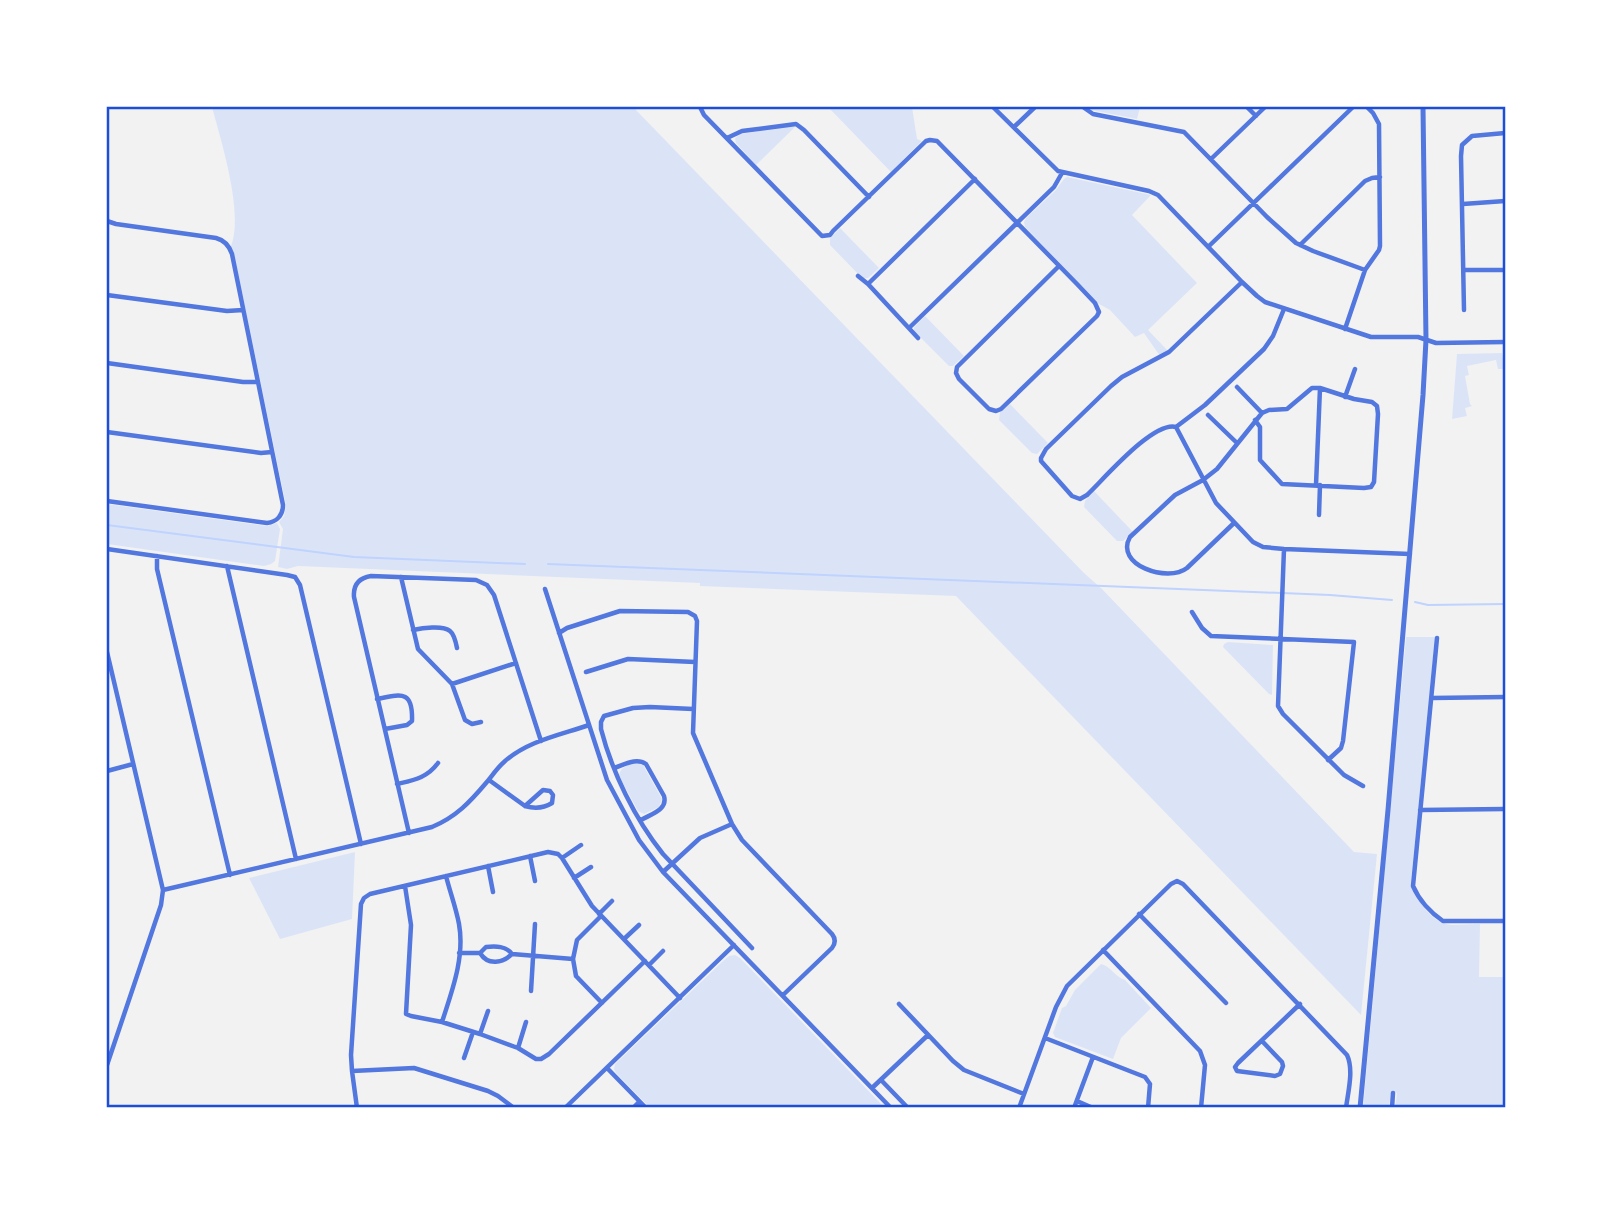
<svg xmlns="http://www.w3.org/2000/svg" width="1612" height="1215" font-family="'Asap Condensed',sans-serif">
<rect width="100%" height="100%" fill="#f2f2f2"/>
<path fill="#dbe4f7" d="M212,107H637L636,110L1084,573L1102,589L1354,852L1377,854L1361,1015L956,596L700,586V583L298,566L287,569L278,567L283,529L279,522L284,516L286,506L234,254L231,246C244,213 221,141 212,107Z
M828,107H912L917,139L922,141L891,172Z
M1087,107H1140L1137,119L1091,110Z
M790,126L795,127L756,165L736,143L735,138L741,134Z
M1067,177L1151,195L1132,215L1197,283L1148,330L1168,351L1160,356L1144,333L1135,337L1110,310L1099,304L1025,227L1024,222L1026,218L1055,191L1064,179Z
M840,228L879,268L868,278H862L830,245V238Z
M925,316L964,356L953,366H949L914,331V327Z
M1502,353L1505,369H1498L1496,360L1467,366L1469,375L1465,376L1470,404L1472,406L1465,408L1467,416L1452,419L1457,354Z
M1010,404L1048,443L1037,454L1032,453L999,420L1000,412Z
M1094,491L1133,532L1123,541H1117L1084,507L1085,501Z
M107,504L267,526L277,523L280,529L275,561L271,564L264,566L107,544Z
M1406,637H1435L1411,883C1418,900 1430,923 1452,925C1461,925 1470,924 1480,924L1479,977H1505V1108H1439L1437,1107L1395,1108L1397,1093L1391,1092L1389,1108H1363Z
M1228,642L1273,645L1272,695L1269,694L1223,647L1224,644Z
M637,763L643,765L662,799L659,807L644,814L638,811L619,776C620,766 629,765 637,763Z
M355,852L352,919L280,939L249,878Z
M735,955L740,958L885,1108H650L616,1073L614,1069L615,1064L723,961L729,956Z
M1101,964C1111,966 1115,977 1125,980L1151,1008L1121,1038L1113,1059L1055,1037L1053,1033L1062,1008L1066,1006L1075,990Z"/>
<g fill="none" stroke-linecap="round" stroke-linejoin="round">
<path stroke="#bfd3fe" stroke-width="2" d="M107,525L354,557L525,564
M548,564L1330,595L1392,600
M1415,602L1428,605L1505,604"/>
<path stroke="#5277de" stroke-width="4.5" d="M700,107L704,115L822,236L830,235L833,231L926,141L930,140L937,141L1077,284L1095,303L1099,312L1097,316L1001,409L996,411L989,409L959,379L956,373L957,367L1059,266
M993,107L1058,171L1149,191L1158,195L1242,282L1257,296L1265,302L1371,337H1418L1436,343L1505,342
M1083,107L1093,114L1184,132L1267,217L1296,243L1313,251L1365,270
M1247,107L1256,116
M1014,127L1035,107
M727,138L742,131L796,124L804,130L869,197
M1211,159L1265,107
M1463,204L1505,201
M107,221L116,224L216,238C224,240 229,245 232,254L283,505C283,515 277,522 267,523L107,501
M1300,245L1365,181L1372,178L1380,177
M1208,247L1353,107
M1464,270H1505
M858,276L868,284L918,338
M868,284L975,179
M107,295L227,311L243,310
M1464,310L1461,156L1462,145L1472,136L1505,133
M909,328L1054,187L1062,173
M1345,329L1365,270L1379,250L1380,246L1379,124L1373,113L1367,107
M107,363L243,382H258
M1237,387L1262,413
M1345,397L1355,369
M1208,415L1237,443
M1176,427C1153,421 1104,479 1087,495L1080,499L1072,496L1041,461V458L1046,449L1111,386L1122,377L1169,352L1242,282
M1176,427L1216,503L1253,542L1263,547L1284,549L1410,554
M1176,427L1205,405L1264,349L1273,336L1284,309
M107,432L261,453L272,452
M1316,485L1320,388
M1319,515L1320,485
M1234,523L1187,568C1168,583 1114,565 1130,537L1175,495L1203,480L1217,469L1262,413L1269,410L1287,409L1312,388H1320L1354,399L1372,402L1377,406L1378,414L1374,482L1371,487L1364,488L1282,484L1260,460V427L1255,420
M107,549L287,575L295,577L300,585L361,844
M1284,549L1278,706L1283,714L1344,775L1363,786
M157,556V569L230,875
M227,566L296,859
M401,577L418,649L452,684L465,720L472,724L481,722
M545,589L607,780L639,840L663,872L891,1108
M1192,612L1202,628L1211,636L1354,642L1343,741L1341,748L1328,760
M413,630C422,628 443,625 450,631C454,634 456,643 457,648
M559,633L567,628L620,611L688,612L695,616L697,621L693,733L732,824L742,840L832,934C836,939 835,944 832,948L783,995
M1437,638L1413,886C1419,900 1431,913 1443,921H1505
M107,652L163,890L161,905L107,1065
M586,672L628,659L695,662
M452,684L516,663
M1432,698L1505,697
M377,699C402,694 413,690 412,721L407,725L385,729
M693,709L650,707L633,708L604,716L601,722V729C612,772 635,819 663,854L752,948
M614,768C624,765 636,757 646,764L664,796C668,810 651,814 641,820
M107,771L133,764
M489,780L525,806C535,809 544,808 552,803L553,795L550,791L543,790L525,806
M397,784C414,780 427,778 438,763
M1420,810L1505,809
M409,833L354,597C353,585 359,578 371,576L476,580L487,585L494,595L541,741
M530,856L535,881
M562,858L581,845
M488,866L493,892
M663,872L700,838L732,824
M574,878L591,867
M405,886L411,925L406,1014L411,1016L442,1022L480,1034L518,1048L536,1059H541L549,1054L645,961
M163,890L432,827C456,817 470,802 486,783C492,776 497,768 504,762C527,741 560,735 589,725
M599,914L612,901
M1139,914L1226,1003
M601,916L577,940L573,959L576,976L602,1003
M624,939L639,925
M1103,950L1200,1051L1205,1065L1201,1108
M459,953H480L486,947C496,946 506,946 512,954L573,959
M480,953C488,966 503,963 512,954
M649,965L663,951
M531,991L535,924
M899,1004L953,1061L964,1070L1024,1094
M442,1022C452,991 465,957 459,924C456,908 450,892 446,876
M480,1034L488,1011
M1045,1038L1145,1077L1150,1084L1148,1108
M1262,1041L1282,1062L1283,1066L1280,1074L1275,1076L1237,1071L1235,1067L1238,1063L1300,1004
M518,1048L526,1022
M464,1058L473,1032
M607,1068L646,1108
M352,1071L414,1068L488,1091L498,1096L514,1108
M881,1080L908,1108
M872,1088L928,1035
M1077,1101L1093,1108
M357,1108L352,1071L351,1055L361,904L364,898L370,894L548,852L558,854L562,858L592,906L680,998
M565,1108L734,945
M633,1108L639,1102
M1019,1108L1056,1007L1067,986L1171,884L1177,881L1183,884L1347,1055C1354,1070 1348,1092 1346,1108
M1074,1108L1093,1057
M1392,1108L1393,1093"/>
<path stroke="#5277de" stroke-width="5" d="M1360,1108L1388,810L1423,395L1426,340L1423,107"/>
</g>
<rect width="1612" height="1215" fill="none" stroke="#ffffff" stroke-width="217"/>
<rect x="108" y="108" width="1396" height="998" fill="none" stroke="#1d4ed8" stroke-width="2.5"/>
</svg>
